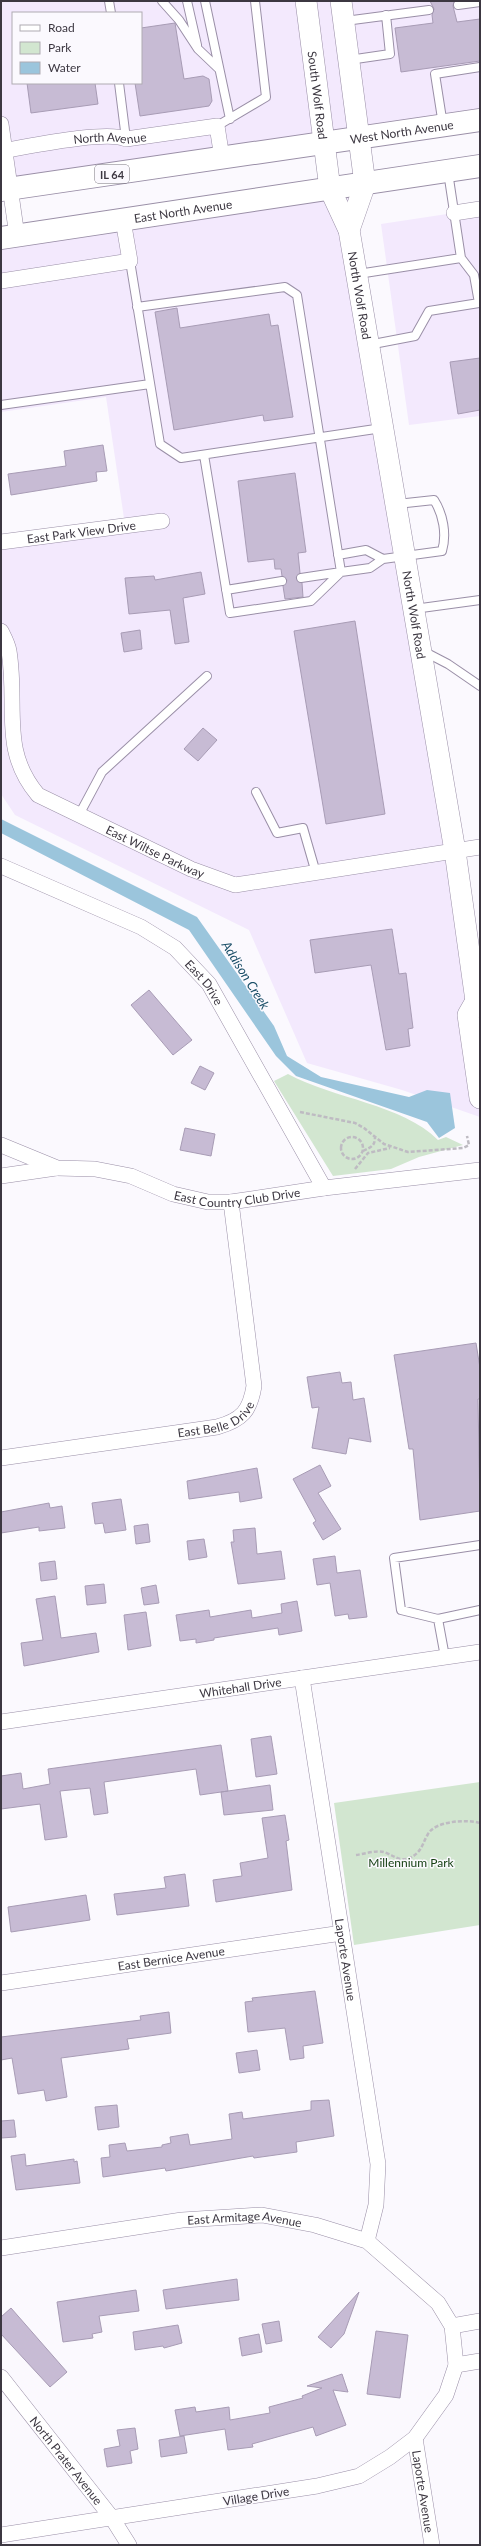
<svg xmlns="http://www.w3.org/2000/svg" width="481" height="2546" font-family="Lato,sans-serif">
<rect width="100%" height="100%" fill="#fbf9fe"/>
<path fill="#f3e9fd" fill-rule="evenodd" d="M1,1H480V120L1,190ZM13,13H141V83H13Z
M348,187L384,429L480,1026V1117L402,1090L307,1063L249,930L15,815L1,794V542L125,525L106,397L1,412V238Z
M480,209V416L409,425L381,224Z"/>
<path fill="#d2e6d0" d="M288,1074C334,1099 402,1104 438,1140L446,1137L463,1145L419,1157L391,1169L333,1176L274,1081Z
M480,1782V1925L354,1945L334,1803Z"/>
<path fill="#9bc5dc" d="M1,819L197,917L274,1026L287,1056L321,1077L409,1097L427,1090L450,1093L455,1128L439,1138L427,1122L296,1076L276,1056L189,930L1,833Z"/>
<path fill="#c7bbd4" stroke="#a89cb5" d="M430,1H454L453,6L457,22L480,19V61L401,72L395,28L433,23L432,15L434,9Z
M175,23L184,79L203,76L209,79L212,101L209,106L140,116L135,83H141V28Z
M27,83H95L98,104L31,113Z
M177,308L180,328L269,314L271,326L278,325L293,417L264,421L263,415L174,430L155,312Z
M480,358V410L458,414L450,362Z
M103,445L107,471L96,472L97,481L11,495L8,474L66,466L64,451Z
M295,473L306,552L298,553L300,573L296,578L302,583L303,597L285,599L283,586L287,580L282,576L281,569H275L274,559L248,562L238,481Z
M201,572L205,594L183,598L189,642L175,644L170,610L129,614L125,578L154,576L155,580Z
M355,621L385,814L326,824L294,631Z
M140,630L142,649L124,652L121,633Z
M203,728L217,740L198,761L184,749Z
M392,929L399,974L406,973L413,1028L408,1029L410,1046L386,1050L371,965L315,973L310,940Z
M149,990L192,1040L173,1055L131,1005Z
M200,1066L214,1073L205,1090L191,1083Z
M185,1128L215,1134L211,1156L180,1150Z
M476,1343L480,1368V1399H478L480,1511L420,1520L413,1449H409L394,1355Z
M340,1372L342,1383L351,1382L353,1400L364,1398L371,1442L349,1438L346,1454L312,1448L319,1407L312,1408L307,1377Z
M320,1465L331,1486L318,1493L341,1529L323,1540L313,1523L316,1521L293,1479Z
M257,1468L262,1498L240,1502L239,1492L189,1499L187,1481Z
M121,1499L126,1530L105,1533L103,1523L95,1524L92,1503Z
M49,1503L50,1508L62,1506L65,1528L39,1531V1527L1,1533V1512Z
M148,1524L150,1542L136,1544L134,1526Z
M255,1528L257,1554L281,1551L285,1579L238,1584L231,1542H234L233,1530Z
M204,1539L207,1557L189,1560L187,1541Z
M335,1556L337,1573L360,1570L367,1617L349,1619L348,1614L335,1616L330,1583L317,1585L313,1559Z
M55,1561L57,1579L41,1581L39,1563Z
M104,1584L106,1603L87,1605L85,1586Z
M156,1585L159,1603L144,1605L141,1588Z
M55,1596L61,1638L96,1633L99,1652L24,1666L21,1643L43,1640L36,1599Z
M297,1601L302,1631L279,1635L278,1628L214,1638V1640L196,1643V1639L180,1641L176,1615L209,1610L210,1617L251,1610L252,1618L282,1613L281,1604Z
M146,1612L151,1646L128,1650L124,1615Z
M271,1736L277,1774L256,1777L251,1739Z
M221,1745L228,1791L200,1795L196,1769L104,1782L108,1813L94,1815L90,1788L60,1791L67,1837L45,1840L40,1804L1,1809V1776L21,1773L23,1789L50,1784L48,1769Z
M270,1785L273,1810L224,1815L221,1792Z
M285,1815L289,1840L286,1841L292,1890L216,1902L213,1880L242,1876L240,1863L268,1858L262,1818Z
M185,1874L189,1906L117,1915L114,1894L166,1888L164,1877Z
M86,1895L90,1920L11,1932L8,1907Z
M315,1991L323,2043L303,2046L304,2058L290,2060L285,2028L248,2032L245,2002L253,2001L252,1998Z
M169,2012L171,2033L127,2039L129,2049L61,2058L67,2097L46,2101L44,2090L18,2094L12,2058L1,2060V2037L141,2020L140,2016Z
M257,2050L260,2070L239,2073L236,2053Z
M329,2100L334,2136L296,2142L297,2152L254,2158L253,2156L166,2171L165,2168L103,2177L101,2158L110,2157L109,2145L125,2143L127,2151L162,2147V2145L171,2143L170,2137L188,2134L190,2145L232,2139L229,2114L242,2112L243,2119L311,2110V2101Z
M117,2105L119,2127L98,2130L95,2107Z
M14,2120L16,2137L1,2138V2121Z
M25,2154L26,2166L74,2159V2162L77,2161L80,2183L16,2190L11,2156Z
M237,2279L239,2300L166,2309L163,2290Z
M136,2290L139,2311L99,2316L102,2332L92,2334L93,2338L63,2342L57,2302Z
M359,2292L344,2334L331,2348L318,2337Z
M11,2308L67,2372L50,2387L1,2334V2317Z
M279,2321L282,2341L266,2344L262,2324Z
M178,2325L182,2343L164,2348L163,2346L135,2350L133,2332Z
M376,2331L408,2335L400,2398L367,2394Z
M259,2334L262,2352L242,2356L239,2338Z
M342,2374L348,2392L333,2390L346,2425L316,2436L313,2427L252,2444L253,2447L228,2450L225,2429L180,2436L175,2410L195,2407L196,2412L229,2407L230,2420L270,2413L269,2407L303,2398L302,2396L322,2388L307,2386Z
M135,2428L138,2449L130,2451L132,2463L107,2467L104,2449L120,2446L117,2430Z
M184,2436L187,2453L161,2457L159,2440Z"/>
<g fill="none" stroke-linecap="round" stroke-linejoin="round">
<defs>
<path id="lane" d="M109,1L111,13
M162,1L179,20L198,49L219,69
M187,1L197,45
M205,1L230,119
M458,5L480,2
M345,21L429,10
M349,60L390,54L386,15
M119,83L126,139
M443,125L435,74L480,67
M217,126L266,97L255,1
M130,261L160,444L181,458L382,428
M358,274L461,258L448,172
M137,307L285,287L297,295L341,572L301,578
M368,345L415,336L429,311L479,303L474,275L461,258
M1,405L150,384
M204,455L230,613L311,601L341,572L370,568L383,559L442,551C447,534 443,514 434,500L397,504
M338,555L366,550L383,559
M226,590L282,581
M414,609L480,600
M423,651L448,664L480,686
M256,792L277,833L303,828L316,873
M79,815L102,772L207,676
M438,1619L480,1610
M445,1657L438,1619L401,1610L394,1558L480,1545"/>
<g id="street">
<path d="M1,124L17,236"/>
<path id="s1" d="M1,151C27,147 105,130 126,139L217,126L222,158"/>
<path d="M454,213L480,209"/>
<path d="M1,281L130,261L123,220"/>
<path id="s2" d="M1,542L162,521"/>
<path id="s3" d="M1,631C4,637 8,644 9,651C18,708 0,750 38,795L191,869L235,885L480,847"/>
<path id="s4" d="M1,866L141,927L175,948L209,984L324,1188"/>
<path id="s5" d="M1,1145L57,1168L95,1169L131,1176L173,1194L208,1202H231L324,1188L480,1170"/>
<path d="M1,1176L56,1168"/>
<path id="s6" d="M1,1458L217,1427C242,1420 250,1411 254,1386L231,1202"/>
<path id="s7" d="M302,1678L378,2164L376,2205L367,2241"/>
<path id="s8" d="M1,1722L480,1652"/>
<path id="s9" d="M1,1983L342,1933"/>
<path id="s10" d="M1,2248L182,2220L262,2215L315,2225L367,2241L438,2303L452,2326L456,2365L446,2395L415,2438L390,2457L359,2476L317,2486L1,2535"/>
<path d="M452,2326L480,2321"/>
<path d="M456,2365L480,2361"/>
<path id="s11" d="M1,2377L112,2518L129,2545"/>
<path id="s12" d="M415,2438L432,2545"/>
</g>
<g id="secondary">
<path id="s13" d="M306,1L330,189L349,230L455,851L476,1001L480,1005"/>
<path d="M341,1L365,184L349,230"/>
<path d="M476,1001L468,1015L480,1098"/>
</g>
<g id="primary">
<path id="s14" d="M1,190L480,120"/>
<path id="s15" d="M1,238L480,166"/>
</g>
</defs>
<use href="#lane" stroke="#9a8fa7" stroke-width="10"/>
<use href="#street" stroke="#9a8fa7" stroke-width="16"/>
<use href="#secondary" stroke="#9a8fa7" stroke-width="22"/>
<use href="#primary" stroke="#9a8fa7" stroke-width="24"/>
<path stroke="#bebbc2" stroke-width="2.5" stroke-dasharray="4 2" stroke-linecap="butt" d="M300,1112L355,1123L364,1128L384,1144L408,1152L463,1148L469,1145L467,1136
M341 1148a11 11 0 1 1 22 0a11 11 0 1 1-22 0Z
M363,1151C371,1147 375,1146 375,1137
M355,1169L368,1153L390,1148
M356,1855C363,1854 377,1850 384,1852C393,1855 399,1862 410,1858C422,1852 422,1844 428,1834C435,1821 467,1819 480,1823"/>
<use href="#lane" stroke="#fff" stroke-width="8"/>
<use href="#street" stroke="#fff" stroke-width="15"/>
<use href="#secondary" stroke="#fff" stroke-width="21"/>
<use href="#primary" stroke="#fff" stroke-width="22"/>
</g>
<g text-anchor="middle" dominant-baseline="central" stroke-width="3" stroke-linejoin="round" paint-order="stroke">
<rect fill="#fbf9fe" stroke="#75717a" stroke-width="1" x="95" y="165" width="34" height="18" rx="3"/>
<g font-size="11" font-weight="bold" fill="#3c3741">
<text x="112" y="174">IL 64</text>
</g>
<g font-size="12" fill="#3c3741" stroke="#fbf9fe">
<text stroke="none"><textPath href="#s13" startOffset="95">South Wolf Road</textPath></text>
<text stroke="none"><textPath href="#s14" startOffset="405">West North Avenue</textPath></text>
<text stroke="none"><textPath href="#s1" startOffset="110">North Avenue</textPath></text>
<text stroke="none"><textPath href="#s15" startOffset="184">East North Avenue</textPath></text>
<text stroke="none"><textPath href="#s13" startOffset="301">North Wolf Road</textPath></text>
<text stroke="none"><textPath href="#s2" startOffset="81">East Park View Drive</textPath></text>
<text stroke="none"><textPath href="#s13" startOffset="625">North Wolf Road</textPath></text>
<text stroke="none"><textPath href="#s3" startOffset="302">East Wiltse Parkway</textPath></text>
<text stroke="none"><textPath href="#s4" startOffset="238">East Drive</textPath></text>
<text stroke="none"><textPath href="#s5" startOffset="246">East Country Club Drive</textPath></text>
<text stroke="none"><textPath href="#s6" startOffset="220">East Belle Drive</textPath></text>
<text stroke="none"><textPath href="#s8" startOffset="242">Whitehall Drive</textPath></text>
<text stroke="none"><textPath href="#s9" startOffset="172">East Bernice Avenue</textPath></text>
<text stroke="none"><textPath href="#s7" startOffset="285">Laporte Avenue</textPath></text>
<text stroke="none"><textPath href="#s10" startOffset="246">East Armitage Avenue</textPath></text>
<text stroke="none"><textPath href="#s11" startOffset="106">North Prater Avenue</textPath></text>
<text stroke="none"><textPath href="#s12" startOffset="54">Laporte Avenue</textPath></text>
<text transform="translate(256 2496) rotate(-9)">Village Drive</text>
</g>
<g font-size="12" fill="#174115" stroke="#fbf9fe">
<text x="411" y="1862">Millennium Park</text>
</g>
<g font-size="13" font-style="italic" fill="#1b4f68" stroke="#fbf9fe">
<text transform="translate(246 975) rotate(58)">Addison Creek</text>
</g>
</g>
<rect width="481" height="2546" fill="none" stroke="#3c3741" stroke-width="4"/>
<rect x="12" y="12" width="130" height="72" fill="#fbf9fe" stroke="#afabb2"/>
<rect x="20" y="25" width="20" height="6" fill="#ffffff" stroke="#afabb2"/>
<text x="48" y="32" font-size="12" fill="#3c3741">Road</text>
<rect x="20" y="42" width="20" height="12" fill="#d2e6d0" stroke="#afabb2"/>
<text x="48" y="52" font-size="12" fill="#3c3741">Park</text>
<rect x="20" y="62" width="20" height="12" fill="#9bc5dc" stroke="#afabb2"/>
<text x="48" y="72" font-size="12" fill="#3c3741">Water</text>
</svg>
